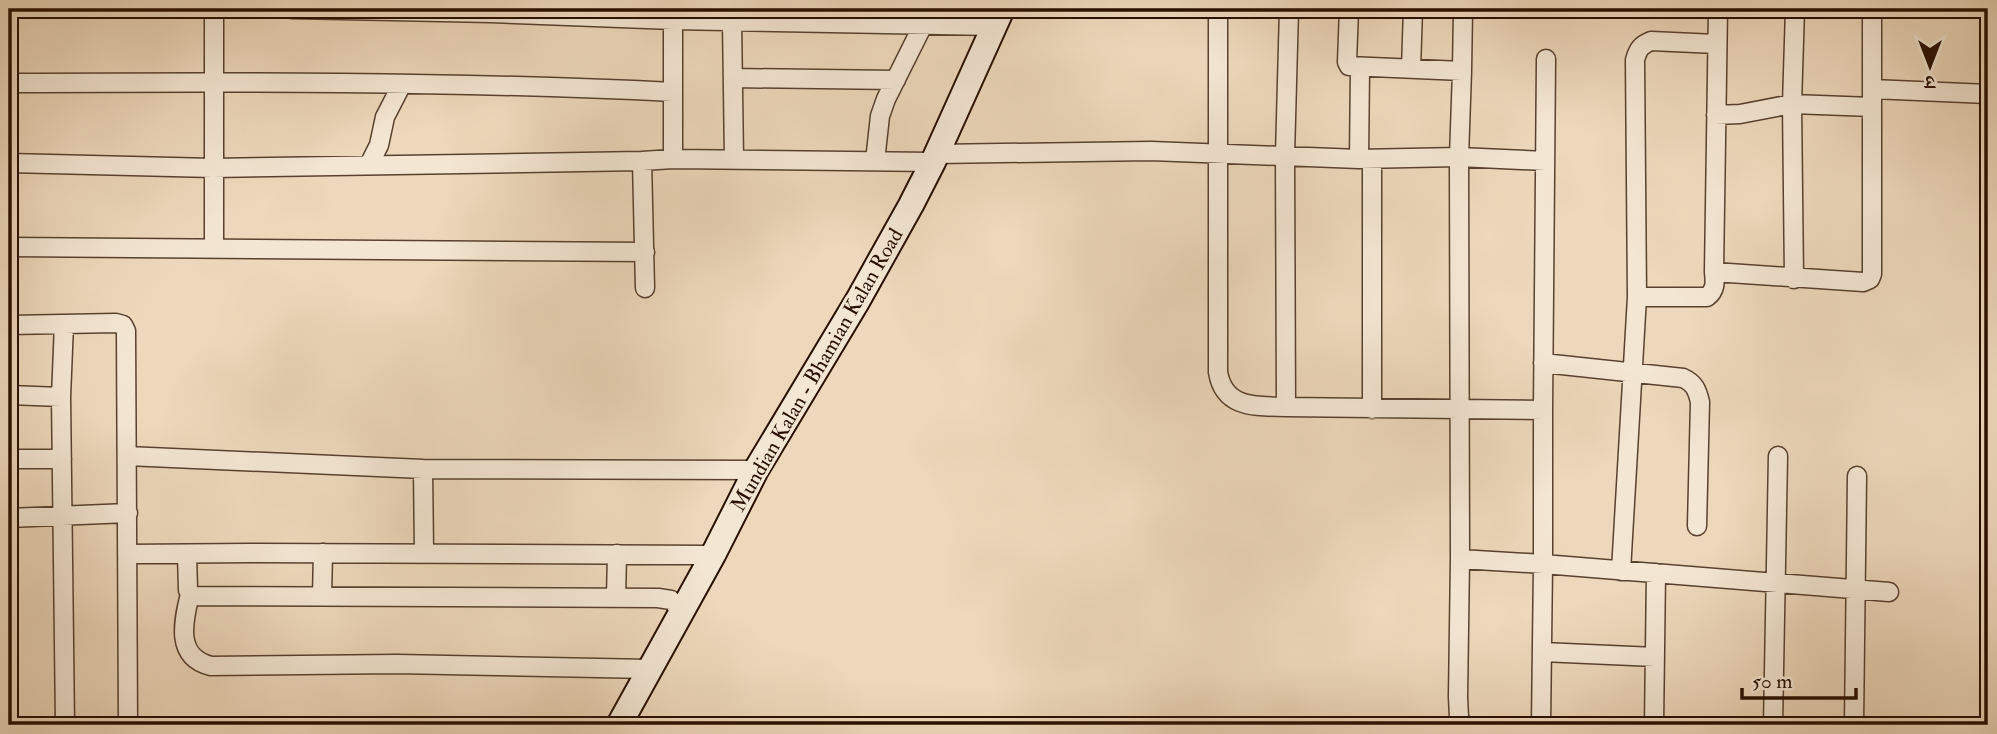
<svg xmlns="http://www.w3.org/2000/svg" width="1997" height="734" font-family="'IM FELL Double Pica','Noto Serif Devanagari',serif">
<rect width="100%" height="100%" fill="#edd8bb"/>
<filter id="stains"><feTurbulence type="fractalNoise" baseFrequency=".00286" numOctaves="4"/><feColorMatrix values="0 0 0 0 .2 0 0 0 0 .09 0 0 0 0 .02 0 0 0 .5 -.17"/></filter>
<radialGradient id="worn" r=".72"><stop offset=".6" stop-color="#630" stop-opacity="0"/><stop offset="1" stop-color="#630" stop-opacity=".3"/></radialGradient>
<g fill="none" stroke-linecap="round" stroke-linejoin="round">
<defs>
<path id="street" d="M292,9L491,13L673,20V159L933,162
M1218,9V372C1224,409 1256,406 1286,407
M1289,9L1285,155L1286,407L1543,410V564L1889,592
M1349,9L1347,62L1349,66L1462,71L1459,157L1460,559L1543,564L1541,725
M1718,9L1714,272L1863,282L1870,279L1872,274V9
M673,20L994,26
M732,21L734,160
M1411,69L1413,9
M1462,71L1463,9
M733,78L896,80
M9,83C230,82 452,81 673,92
M1872,89L1988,94
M1716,115L1740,114L1792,104L1872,107
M936,154L1151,151L1359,159L1459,157L1545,161
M1359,159L1360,68
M875,161L880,116L886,99L931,9
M9,163L213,168L642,161
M369,165L379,145L385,117L402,84
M9,247L645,252
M214,248V9
M1794,279L1792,104L1795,9
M645,288L642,161L673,159
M1637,297H1707C1716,290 1715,282 1714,272
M64,324L61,397L65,725
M9,325L116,323L123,325L126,331L128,725
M1543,363L1683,378C1694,383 1697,389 1700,402L1697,526
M9,395L61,397
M1372,409V159
M1543,410L1546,59
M127,456L423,469L756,470
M9,459H62
M423,469L424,553
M9,518L128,513
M127,554L251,553L713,555
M187,554L188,590L190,594L195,596L658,598L671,600L682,611
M1460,559L1458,697L1459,717L1462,725
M1621,571L1637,297L1635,60C1638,49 1641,45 1651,41L1716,44
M190,594C183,622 175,657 211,666L397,664L650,669
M322,596L323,553
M616,598L617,554
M1542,652L1655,657
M1654,725L1656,573
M1773,725L1778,456
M1854,725L1857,476"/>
<path id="secondary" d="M619,725L713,555L756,470L858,300L911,205L933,162L1002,9"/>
</defs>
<use href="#street" stroke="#59412f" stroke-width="21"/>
<use href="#secondary" stroke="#280f00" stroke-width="28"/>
<use href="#street" stroke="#f3e6d3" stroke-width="18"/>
<use href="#secondary" stroke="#f3e6d3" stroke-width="24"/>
</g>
<g text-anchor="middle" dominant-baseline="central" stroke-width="6" stroke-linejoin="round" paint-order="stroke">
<g font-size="21" fill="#280f00" stroke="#f3e6d3">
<text transform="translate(817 370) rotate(-60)">Mundian Kalan - Bhamian Kalan Road</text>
</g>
</g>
<rect width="1997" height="734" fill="none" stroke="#edd8bb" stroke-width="35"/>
<rect x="10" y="10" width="1976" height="713" fill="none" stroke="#280f00" stroke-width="3.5"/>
<rect x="18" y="18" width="1962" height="699" fill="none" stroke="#280f00" stroke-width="2"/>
<g transform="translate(1930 66) rotate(180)" stroke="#f3e6d3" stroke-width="5" paint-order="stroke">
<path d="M0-5L12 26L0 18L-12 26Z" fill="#280f00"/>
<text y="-10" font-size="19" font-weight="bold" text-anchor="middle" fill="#280f00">उ</text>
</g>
<path d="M1742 688v10h114v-10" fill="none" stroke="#280f00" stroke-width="3.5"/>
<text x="1752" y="688" font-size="21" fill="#280f00" stroke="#f3e6d3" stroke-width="5" paint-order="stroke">50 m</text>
<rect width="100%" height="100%" filter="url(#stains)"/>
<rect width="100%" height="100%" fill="url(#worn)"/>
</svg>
